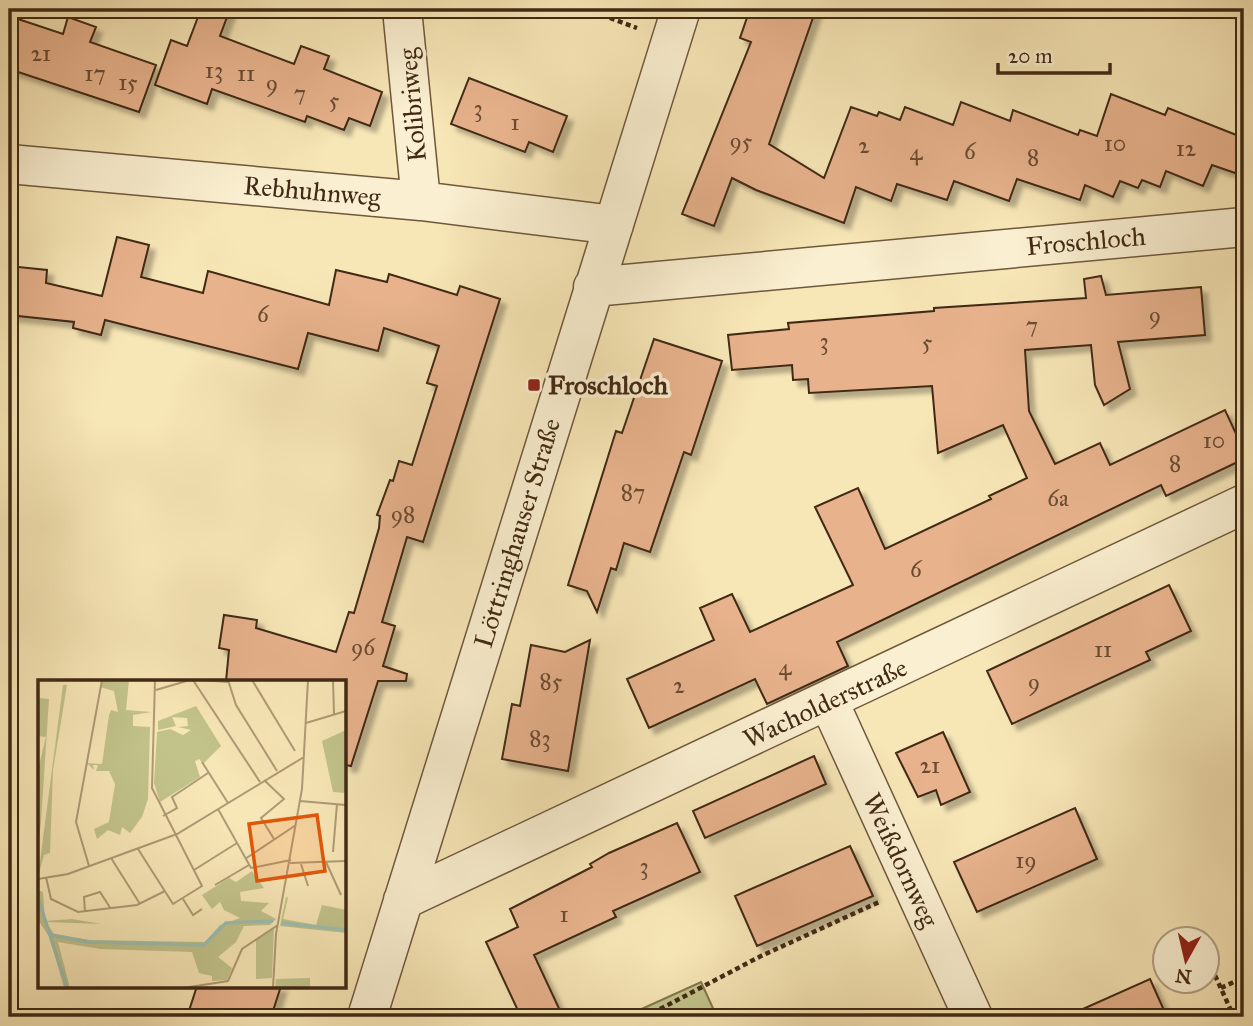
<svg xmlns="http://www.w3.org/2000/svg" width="1253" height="1026" font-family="'IM FELL Great Primer',serif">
<defs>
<filter id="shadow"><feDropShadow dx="6" dy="6" stdDeviation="2" flood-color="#0004"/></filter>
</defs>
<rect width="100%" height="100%" fill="#f7e6b6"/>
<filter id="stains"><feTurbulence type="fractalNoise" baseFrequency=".00286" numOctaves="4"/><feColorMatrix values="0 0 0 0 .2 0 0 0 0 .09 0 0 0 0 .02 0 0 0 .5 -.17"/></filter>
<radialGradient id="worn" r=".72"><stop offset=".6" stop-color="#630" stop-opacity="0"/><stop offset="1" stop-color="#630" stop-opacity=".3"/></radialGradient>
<path fill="#c2c38b" stroke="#827650" stroke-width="2" d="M1231,9H1244V37Z
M701,982L717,1017H624Z"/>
<path fill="#e7b28c" stroke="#412914" stroke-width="2" filter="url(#shadow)" d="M201,9H230L220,36L294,64L301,46L329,56L324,69L382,92L370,126L349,118L344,130L307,116L305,122L212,89L207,104L155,85L171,40L187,46Z
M750,9H816L769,144L824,178L851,107L877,116L879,112L900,120L905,107L953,125L961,102L1010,121L1013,110L1078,135L1080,130L1097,136L1111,94L1165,115L1168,108L1244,138V176L1212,165L1203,186L1166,171L1160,187L1142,180L1138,188L1120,181L1113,197L1085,185L1080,200L1017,179L1009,201L954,181L947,200L897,184L891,201L856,187L844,223L756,190L732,178L714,226L682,214L751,42L740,38Z
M9,16L63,34L68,17L96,27L90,42L156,65L139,112L9,69Z
M469,78L567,116L553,152L529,142L525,152L451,124Z
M117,237L149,245L141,277L203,293L208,271L329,305L336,270L387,282L389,274L457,295L460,286L500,299L423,542L407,537L382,622L395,626L383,666L407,674L406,681H378L351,766L345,765V681H226L229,650L219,648L224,615L257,620L256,628L336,652L349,612L354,613L379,528L380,516L377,515L390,480L393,481L399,461L412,465L437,386L427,383L439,346L384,328L378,351L308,333L298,369L105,320L101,335L73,328L74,322L9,315V266L47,270L46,283L102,296Z
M1101,276L1106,295L1201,287L1205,335L1118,342L1130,389L1104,405L1095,385L1091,345L1025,350L1029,411L1055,464L1100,443L1110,465L1225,410L1244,451V459L1166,496L1161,485L837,642L848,666L767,704L755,679L649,728L627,679L714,640L700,608L732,594L750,632L853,585L815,507L858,488L885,549L991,499L989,496L1027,478L1003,425L938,453L932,386L809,393L808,379L793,380L792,365L732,370L728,335L789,329L788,323L934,311V308L1086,298L1084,279Z
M654,339L722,361L691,455L684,452L650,552L624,543L616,570L611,568L597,612L587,591L568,585L616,431L622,433Z
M1169,585L1191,631L1146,652L1150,660L1012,724L987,671Z
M590,640L568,771L502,759L512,704L520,706L531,645L565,652Z
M943,732L970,792L941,805L936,790L918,797L896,753Z
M814,756L826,784L705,838L693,811Z
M1075,808L1097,859L977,912L954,862Z
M677,823L700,872L613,911L616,917L534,955L563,1017H521L486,942L518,927L510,909L592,867L590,864L609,853Z
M850,846L873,896L757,946L735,896Z
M1150,979L1167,1017H1065Z
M197,986H281L271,1017H187Z"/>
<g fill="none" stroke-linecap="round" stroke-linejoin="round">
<defs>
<path id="minor" d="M402,9L421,201
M9,164L421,201L614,225
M593,287L1244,227
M829,702L973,1017
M403,900L1244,504
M367,1017L681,9"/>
</defs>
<use href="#minor" stroke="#6e583c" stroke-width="41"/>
<path stroke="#412914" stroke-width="4.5" stroke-dasharray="5 3.5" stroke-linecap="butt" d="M586,9L637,28
M1197,937V939
M1208,960L1234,1017
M1221,988L1240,979
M645,1017L761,956L879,902"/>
<use href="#minor" stroke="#faefd0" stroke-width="38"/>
</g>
<rect fill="#8f2418" stroke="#faefd0" stroke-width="2.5" x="527" y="378" width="14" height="14" rx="3.5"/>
<g text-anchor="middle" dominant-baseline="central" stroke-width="7" stroke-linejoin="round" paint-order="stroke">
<g font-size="23" fill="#6a4b32">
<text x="41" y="53">21</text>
<text x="214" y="70">13</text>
<text x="95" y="73">17</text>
<text x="246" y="73">11</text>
<text x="128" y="82">15</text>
<text x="272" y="83">9</text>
<text x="300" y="93">7</text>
<text x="334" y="100">5</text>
<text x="478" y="108">3</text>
<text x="515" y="122">1</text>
<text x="741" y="141">95</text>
<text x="1115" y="143">10</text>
<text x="864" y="145">2</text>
<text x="1186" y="148">12</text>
<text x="970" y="151">6</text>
<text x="916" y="152">4</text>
<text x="1033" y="157">8</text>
<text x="263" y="314">6</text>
<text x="1155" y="315">9</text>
<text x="1032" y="325">7</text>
<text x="824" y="341">3</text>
<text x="927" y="342">5</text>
<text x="1214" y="440">10</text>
<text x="1175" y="463">8</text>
<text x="633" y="492">87</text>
<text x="1058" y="498">6a</text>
<text x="403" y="514">98</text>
<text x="916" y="569">6</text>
<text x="363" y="647">96</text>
<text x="1103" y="649">11</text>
<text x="785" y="667">4</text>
<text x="551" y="681">85</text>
<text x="1034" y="682">9</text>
<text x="679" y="685">2</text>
<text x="540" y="738">83</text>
<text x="930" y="765">21</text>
<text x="1026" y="860">19</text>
<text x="644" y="866">3</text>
<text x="564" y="914">1</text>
</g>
<g font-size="26" fill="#412914" stroke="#faefd0">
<text transform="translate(412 105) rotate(-95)">Kolibriweg</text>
<text transform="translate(312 191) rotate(5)">Rebhuhnweg</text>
<text transform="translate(1086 241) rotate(-5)">Froschloch</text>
<text transform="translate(517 533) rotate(-73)">Löttringhauser Straße</text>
<text transform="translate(825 703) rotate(-25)">Wacholderstraße</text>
<text transform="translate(901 860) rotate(65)">Weißdornweg</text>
</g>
<g font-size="26" font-weight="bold" fill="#412914" stroke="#faefd0" text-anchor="start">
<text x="548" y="385">Froschloch</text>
</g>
</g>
<g transform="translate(38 680)">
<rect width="308" height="308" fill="#f7e6b6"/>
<path d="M65,0H91L88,30L114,32L95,35V46L112,47L110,119L104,137L92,153L84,147L82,155L70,150L59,159L56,149L71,142L77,104L71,91H58L60,85H55L56,90L50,84L48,89L49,83L64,84L71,35L73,30L80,32L76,11L62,7ZM25,5H29L15,90L12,173L6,175L0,197ZM0,18L11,19L3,142L0,169V89L8,57L0,56V60ZM158,26L183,66L165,84L161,79L157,81L162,97L122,122L116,103L119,52L132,49L145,55L153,50L140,47L150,46L149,38L134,37L138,46L120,50V41ZM308,50V113L295,112L284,61ZM214,191L226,208L202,212L203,221L231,223L223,231L238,239L232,245L206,246L198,262L180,277L194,288L189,300L174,301V296L161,293L154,272L62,269L20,262L32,308H26L12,258L0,240V210L5,212L7,241L34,239L63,244L8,242L16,254L51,260L167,262L182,245L202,238L186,230L182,222L174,229L164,215L191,198L198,202ZM248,217L250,218L245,239L278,245L284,225L308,230V253L242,246ZM236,247L234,298L218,299V260ZM272,298V308H237L238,299Z" fill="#c2c38b"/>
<path fill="none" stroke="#9dbfb1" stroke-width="3.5" d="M0,218L29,308M244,243L308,250M13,255L51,262L166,265L188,243L235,241"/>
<path fill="none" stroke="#ae9a75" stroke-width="2" d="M155,0L222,102M164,0L190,2M190,0L198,25L239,91M214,0L257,71M295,0L296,34M118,10L152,0M268,43L308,31M164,82L190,123M226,100L246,119L223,138L236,159M262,121L308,125M180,129L213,188L253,180M125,136L139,128L134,117L170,93M100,169L135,224L164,206L114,108L117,0M295,172L299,124M73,178L102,224M207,179L258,145M288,182L303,215M252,183L308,181M263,184L270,206M51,186L38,142L64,0M156,190L199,163M8,197L13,219L40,232L99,225L127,211M0,199L30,194L139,154L266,77M177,205L211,185M145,219L155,235L164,229M47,232L46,217L62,212L73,229M145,308L190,301L204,269L240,245M235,308L238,254L264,109L270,0"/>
<path fill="#e0570c" fill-opacity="0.15" stroke="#e0570c" stroke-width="3.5" d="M279,135L287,191L219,201L211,144Z"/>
<rect width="308" height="308" fill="none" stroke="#412914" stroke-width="3.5"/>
</g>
<rect width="1253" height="1026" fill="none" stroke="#f7e6b6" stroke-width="35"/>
<rect x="10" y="10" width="1232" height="1005" fill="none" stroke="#412914" stroke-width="3.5"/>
<rect x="18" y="18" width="1218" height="991" fill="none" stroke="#412914" stroke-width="2"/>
<g transform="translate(1186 960) rotate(188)"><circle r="33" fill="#faefd0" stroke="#b0a085" stroke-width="2"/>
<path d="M0-5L12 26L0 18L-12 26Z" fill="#8f2418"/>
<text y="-10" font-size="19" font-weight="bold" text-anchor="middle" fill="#412914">N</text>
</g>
<path d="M998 63v10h112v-10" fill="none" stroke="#412914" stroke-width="3.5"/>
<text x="1008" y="63" font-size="21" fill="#412914" stroke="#faefd0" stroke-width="5" paint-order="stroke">20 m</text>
<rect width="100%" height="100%" filter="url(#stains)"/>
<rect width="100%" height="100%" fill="url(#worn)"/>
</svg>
